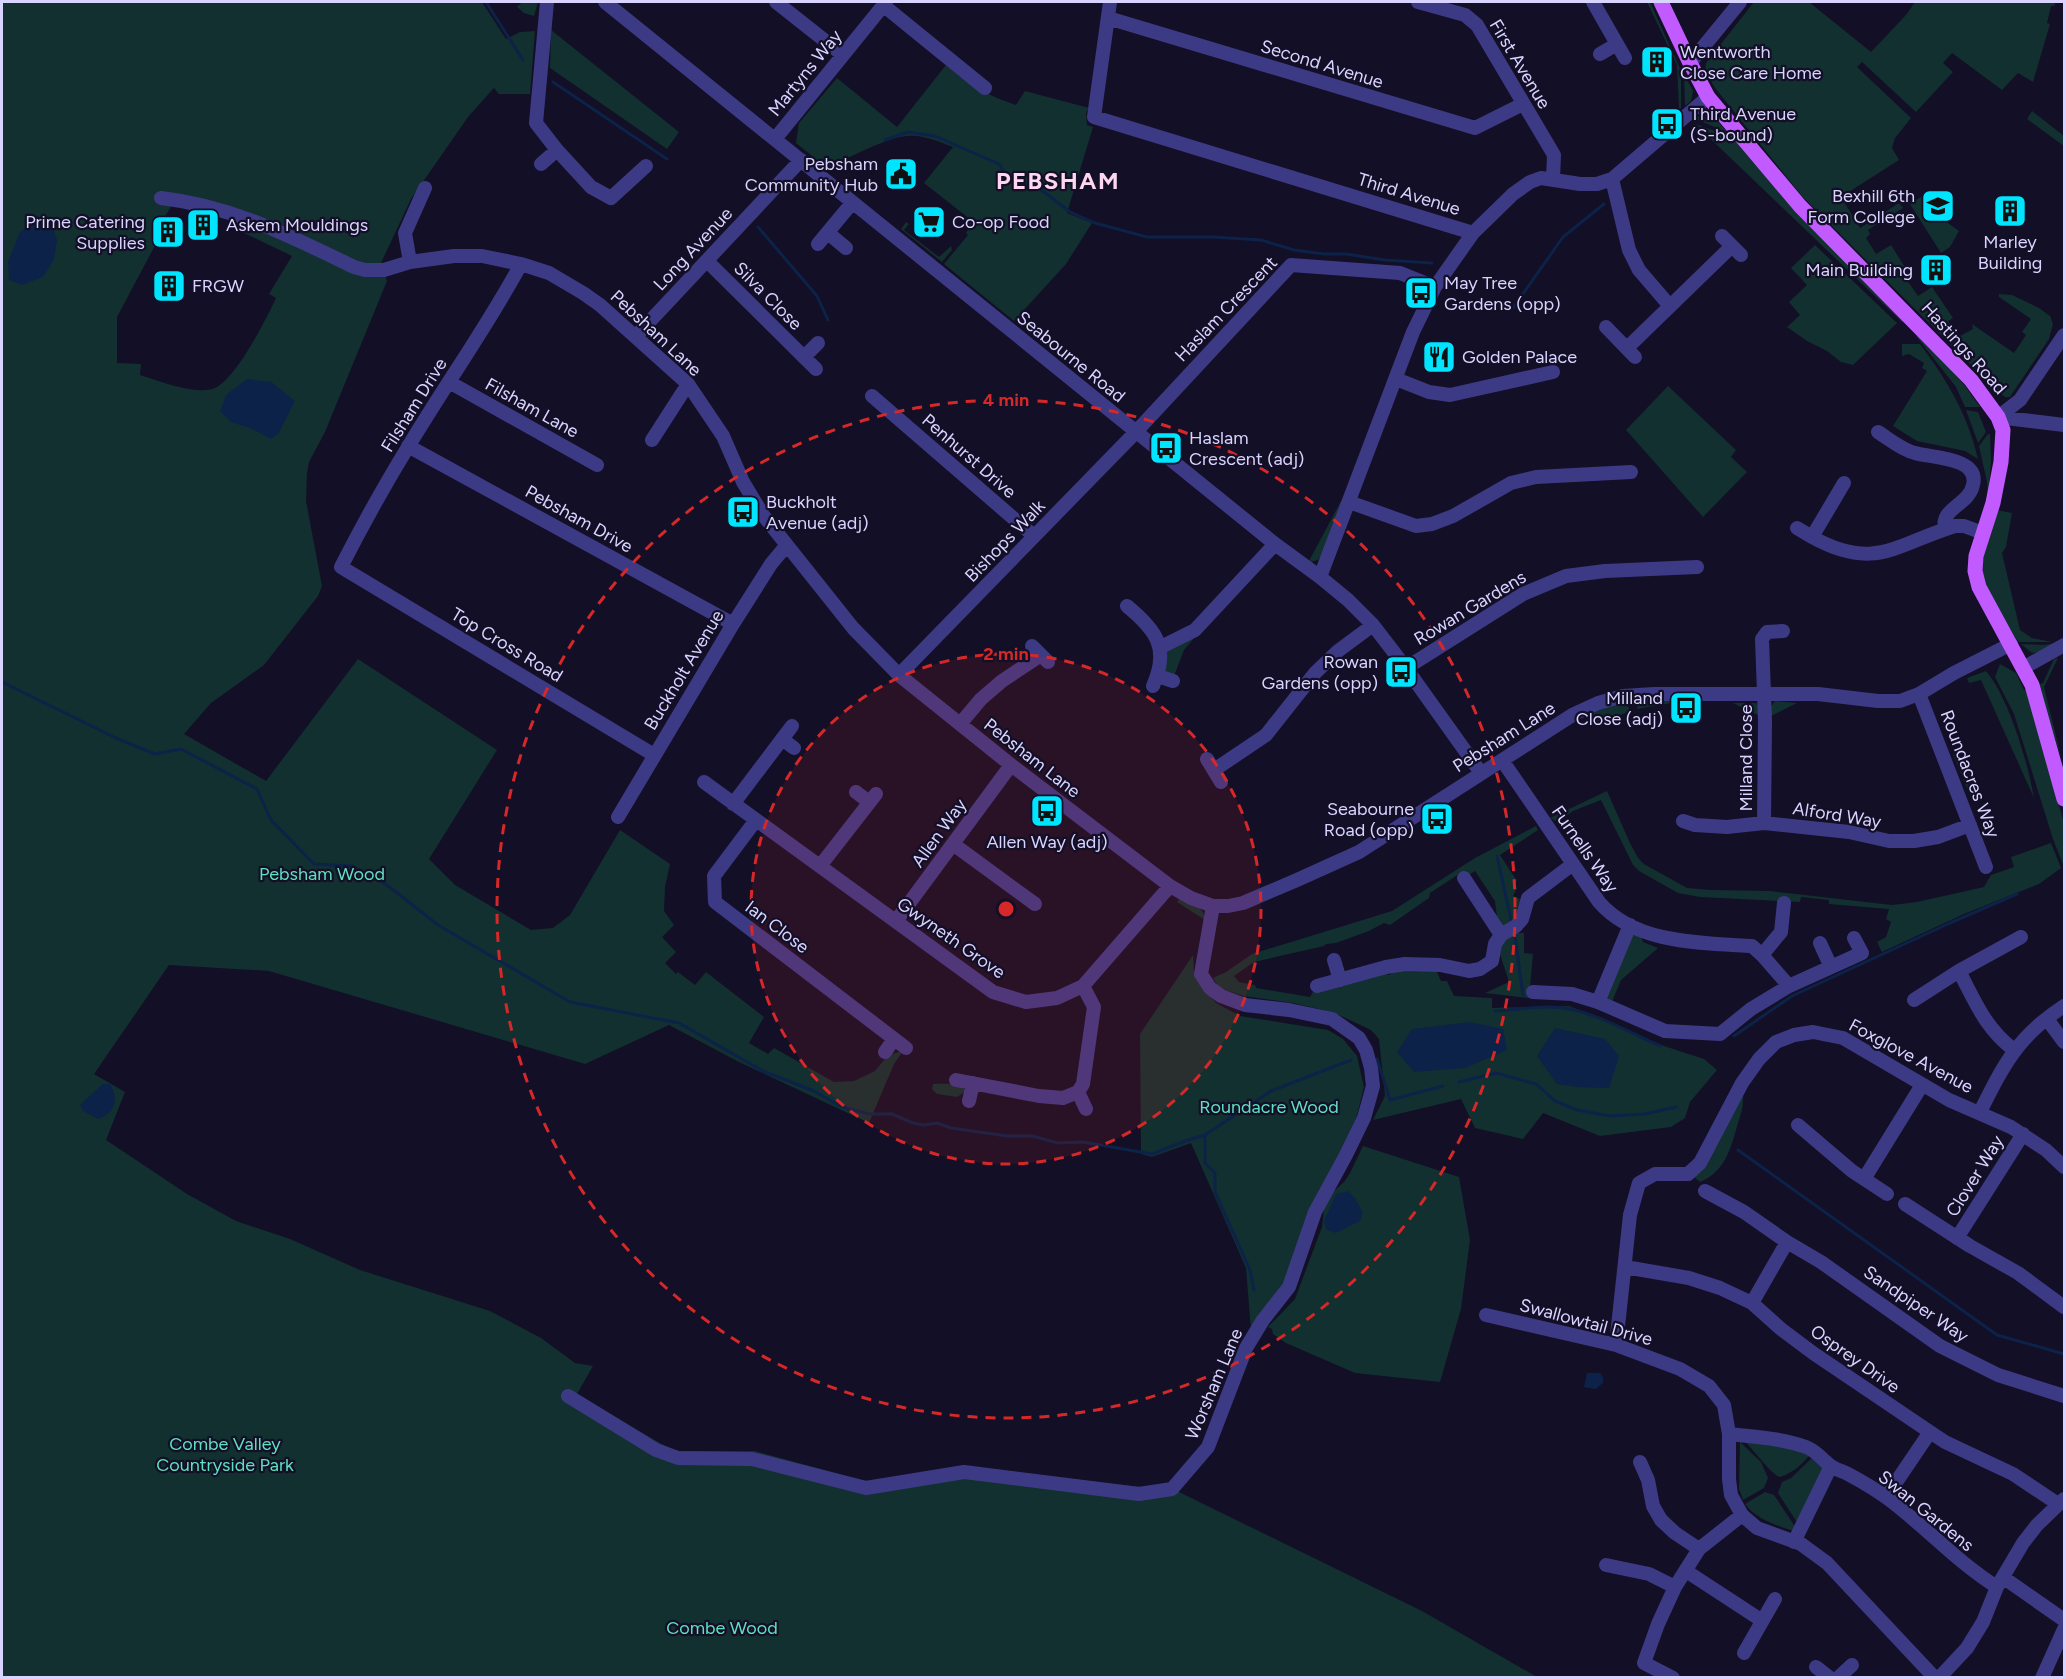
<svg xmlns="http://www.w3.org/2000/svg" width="2066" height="1679" font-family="Figtree,sans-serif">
<rect width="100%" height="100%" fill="#130f26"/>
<path fill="#12302f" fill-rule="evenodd" d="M2,2H482L506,39L520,32L535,31L530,94H499L494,88L468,117L411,199L381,263L387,281L325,432L309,462L307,473L306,501L322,586L318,596L264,665L211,703L184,734L266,781L358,659L497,750L429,859L455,885L531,930L553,928L570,915L620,830L670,864L665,887L664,911L674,925L662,937L676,952L665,963L676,974L678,972L695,985L706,972L764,1017L749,1043L768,1054L774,1048L834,1082L854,1081L875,1071L888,1055L903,1051L894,1064L869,1123L737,1061L669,1025L585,1064L269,971L169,965L94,1074L125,1092L106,1140L187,1194L236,1221L290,1239L360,1270L490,1311L541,1338L575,1363L593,1366L577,1394L658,1442L676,1451H755L865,1481L964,1467L1177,1491L1422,1611L1537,1677H2ZM174,202L245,224L240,231L292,256L269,294L276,298C266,320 237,376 217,387C199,397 159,381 140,375L141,364L117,363V317L159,238L164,218Z
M522,2H538L534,16L524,13L517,7Z
M1647,2H1650L1681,71V108L1679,109L1677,65Z
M1754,2H1809L1871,52L1906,15L1915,2H2056L2054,6H2051L2047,23L2050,24L2033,82L2018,73L2002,90L1952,53L1943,63L1953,72L1916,112L1862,62L1857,67L1911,118L1895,138L1892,148L1899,160L1841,197L1860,228L1899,203L1903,208L1868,230L1870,234L1866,238L1876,254L1891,245L1911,277L1907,280L1918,296L1932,287L1953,318L1948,321L1958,337L1973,329L1972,324L2014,353L2026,335L2022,332L2031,319L1999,297V294L2012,295L2039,308L2050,316L2053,324L2049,339L2010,397H2005L1995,389L1802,196L1715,88L1705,71L1706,63Z
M551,30L679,132L667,149L550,68Z
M946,65C967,84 989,96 1016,105L1025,91L1089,108L1086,113L1087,125L1093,127L1067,213L1092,223L1066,264L1014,321L944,264L968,235L966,233L969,228L966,226L971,220L924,183L953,147C940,142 922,134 907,136C888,137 846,159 827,168L796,143L799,123L837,78L897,127Z
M1684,74L1693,91L1691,101L1685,106Z
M2032,111L2064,136V146L2027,119Z
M1702,114L1712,115L1727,132L1695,119Z
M1695,124L1735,138L1905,319L1902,322Z
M1932,190L1944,200L1934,213L1959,231L1950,247L1941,253L1910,204Z
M906,222L909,224L904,230L939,257L951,246L952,250L942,262L901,229Z
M1815,245L1897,323L1853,365L1841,362L1827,351L1807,341L1787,327L1800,315L1789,302L1807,285L1791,268Z
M1916,336L1924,338L1965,386L1980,407H1965L1956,387Z
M1902,344H1920C1947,380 1968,415 1978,459L1965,451L1917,441L1893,426L1927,371L1922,368L1924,363L1909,354L1902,356Z
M1668,386L1736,450L1731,457L1747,472L1703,517L1626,430Z
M1966,410L1978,412L1986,432L1978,443Z
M1988,434H1990L1991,460L1988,501L1987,482L1979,446Z
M1341,501H1344L1324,553L1318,560L1311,562L1309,561Z
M1996,510L2012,513L2006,547L2002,553L2020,630L2032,638L2052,642H2019C2001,622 1976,581 1982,554C1985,539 1991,524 1996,510Z
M1196,636L1184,650L1174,676C1169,675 1165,673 1164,667C1159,647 1181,643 1196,636Z
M2055,643L2040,652L2032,653L2021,644L2044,645Z
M2058,658L2044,687L2061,757L2038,685L2043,683L2054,659Z
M2000,664L2016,673L2024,690L2027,689L2064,823V867L2053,839L2014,714L1995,677Z
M1986,671C2009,698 2028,763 2034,798L1981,680L1969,683L1967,678Z
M1639,699H1672V703L1637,709Z
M1626,701L1630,711L1609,720L1590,724L1587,718L1591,710Z
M1775,701L1797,703L1771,716V706Z
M1733,703H1756L1761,708L1760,716Z
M1953,754L1965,762L1971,772L1962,776Z
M1972,775L1975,787L1973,802L1963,779Z
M1607,791L1630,843L1638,858L1644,864L1687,888L1711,890L1770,891L1892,905L1917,902L1984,887L1991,875L2014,867L2011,857L2051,843L2061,868L2039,884L1964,914L1882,952L1877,942L1886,937L1891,922L1886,919L1889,909L1829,904V900L1801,897L1800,902L1700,897L1678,893L1639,871L1633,865L1601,800L1573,811L1558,822L1550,818Z
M1536,826L1538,830L1500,855L1517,881L1514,883L1517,888L1513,896L1520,899L1514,922L1503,928L1497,917L1495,901L1475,871L1469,875L1459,874L1430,893L1429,898L1390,925L1384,923L1369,931L1336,943L1326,944L1324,946L1254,962L1234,976L1239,982L1255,985L1256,988L1310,997L1314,990L1382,972L1389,975L1397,970H1436L1441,981H1447L1454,996L1492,998V1008L1569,1006L1608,1021L1664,1046L1704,1059L1717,1070L1690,1102L1685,1118L1671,1127L1600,1136L1543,1113L1523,1139L1475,1128L1461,1099L1373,1120L1385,1096L1379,1039L1371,1030L1339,1015L1319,1009L1293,1003L1244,996L1219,988L1213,978L1226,972L1252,954L1392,911L1475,858Z
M1179,899C1190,904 1205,906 1205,920L1177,902Z
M1515,933H1524V953L1533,954L1529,998L1485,993L1509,982L1498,948L1504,939Z
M1633,934L1641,937L1643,942L1658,948L1621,980L1611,1004L1606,1000L1604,994Z
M1193,955L1194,974L1197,980L1216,1003L1240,1016L1328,1030L1343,1039L1357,1056L1364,1087L1356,1119L1293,1267L1279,1294L1251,1330L1246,1268L1191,1143L1152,1157L1141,1154L1140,1034Z
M933,1084C945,1084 957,1082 966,1091L957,1097L937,1094L932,1089Z
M1743,1095C1744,1105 1741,1114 1738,1123C1731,1148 1725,1172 1700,1182L1694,1177L1695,1175Z
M1363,1146L1459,1177L1470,1240L1461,1309L1440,1382L1355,1373L1286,1343L1273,1334L1272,1329L1268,1327L1295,1299L1322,1227L1324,1209L1332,1193L1344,1182L1350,1173Z
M1742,1439L1811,1453C1803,1464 1793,1473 1780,1477C1770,1474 1753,1448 1742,1439Z
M1740,1442L1761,1462L1768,1478L1764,1488L1743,1500L1739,1489Z
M1815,1455L1825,1468L1798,1524L1778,1493L1782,1482L1791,1478Z
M1765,1492L1774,1495L1796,1528L1794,1531C1776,1525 1757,1520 1745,1504Z"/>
<path fill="#0c2248" d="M41,218L52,226L57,240L54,260L43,277L22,285L9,280L8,262L20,232Z
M247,379L271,382L295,401L279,433L271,439L250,428L231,422L220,411L226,395Z
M1470,1022L1503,1029L1507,1050L1465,1068L1414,1072L1397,1052L1412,1029Z
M1555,1028L1605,1039L1619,1056L1609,1088L1577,1087L1557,1084L1537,1056Z
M103,1084H110C119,1100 116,1112 98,1119L83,1111L80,1105Z
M1348,1191L1355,1198L1363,1213L1360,1221L1336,1233L1326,1229L1324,1221L1336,1194Z
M1587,1373H1600L1603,1377V1383L1596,1389L1584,1387Z"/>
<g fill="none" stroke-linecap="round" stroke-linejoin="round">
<path stroke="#0c2248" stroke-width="3" d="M486,2L523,60
M553,82L667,159
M885,140L908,132L935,136L999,164L1006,174
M1021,180L1040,189L1070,212L1095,223L1147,237H1213L1261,240L1294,250L1324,254H1346L1385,260L1432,263
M758,227L817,296L828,320
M1479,301L1507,305L1513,308L1563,237L1604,204
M2,682L116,738L155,754L181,749L257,789L271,820L314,864L352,866L387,885L438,925L570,1002L679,1023L763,1071L814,1091L840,1106L869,1114H892L913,1123L924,1125L937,1123L951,1128L1007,1136H1032L1058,1143L1083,1142L1152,1154L1185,1141L1205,1135L1271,1091L1351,1060
M1497,856L1511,920
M1515,937L1523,995
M1495,1011C1518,1010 1546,1004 1569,1009C1598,1014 1633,1034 1660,1046
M1734,1036L1792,996L1950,923L2017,894
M1377,1059L1390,1100L1443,1086
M1459,1082L1496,1073L1536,1084L1555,1101L1577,1110L1610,1116L1645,1114L1676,1107
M1205,1136V1163L1215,1173V1192L1250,1270L1254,1290
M1738,1150L1997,1335L2064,1354"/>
<path stroke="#3d3a85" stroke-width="14" d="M547,2L536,123L557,150L591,187L611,198L646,166
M605,2L1275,544L1320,577L1348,600L1373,625L1406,668L1481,773
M776,2L843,55
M1110,2L1094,117L1473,233
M1418,2L1465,15L1477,25L1554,155L1553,179
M1593,2L1625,58
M883,5L985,88
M1108,18L1475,128L1523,104
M1600,54L1617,44
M1690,63L1740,2
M775,139L886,2
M541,164L557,150
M1612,179L1629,250L1639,270L1669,305
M161,198C232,206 290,236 354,267L365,270H384L410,262L454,256H482L521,264L549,273L583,293L600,305L688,384L723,436L743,482L763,515L853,628L899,675L1011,765L1170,886L1191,898L1213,906H1228L1243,903L1297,880L1359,852L1574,714L1598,703L1623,696L1654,694H1818L1878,701H1900L1919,694L1954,673L2011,644
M828,233L846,248
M1722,236L1741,255
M818,244L852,203
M707,261L816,369
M410,262L405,233L425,188
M521,264C487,327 445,385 408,447C384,486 362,526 341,567L654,755
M1606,327L1635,357
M636,336L801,160
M1627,348L1732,246
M804,357L818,343
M1396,379L1429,392L1450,395L1553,372
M449,382L597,465
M872,396L1034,536
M1998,417L2020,400L2064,335
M1998,417L2064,425
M1878,432C1889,439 1902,450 1915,453C1931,458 1980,457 1973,485C1969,505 1940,508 1945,529
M652,440L688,384
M408,446L733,624
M1349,502L1416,526L1432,524L1453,516L1511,483L1536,477L1631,472
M1797,528L1812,537L1844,483
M1812,537C1875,572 1896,544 1955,526H1964L1983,533
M1320,577L1413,332L1435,287L1473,233L1513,194L1530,182L1541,178L1580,184H1597L1612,179L1708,97
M1127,606C1156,630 1170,648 1153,686
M1032,646L1048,662
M1161,647L1195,630L1275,544
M1406,668L1523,594L1566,576L1605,571L1697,567
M2023,668L2064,645
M899,675L1132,436L1291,265L1400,273L1435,287
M1158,676L1173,681
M1919,694L1986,867
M960,724L981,699L1002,681L1041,655
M782,739L794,748
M1207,759L1221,782
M1502,760L1599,902C1635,944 1701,943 1752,946L1762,955L1789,986L1862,953L1854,938
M1214,770L1266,735L1315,673L1338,651L1373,625
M704,782L993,992L1026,1002L1057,998L1083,986L1170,886
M856,792L869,802
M733,804L792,726
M618,817L733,624L771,564L786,546
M756,820L714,876L715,902L906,1048
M1683,821L1695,825L1727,827L1764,823L1849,832L1889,841H1914L1938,837L1970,825
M1764,823L1765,721L1762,639L1767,632L1783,631
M953,844L1035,904
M820,866L876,794
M1464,878L1501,935
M896,921L1011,765
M1820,943L1831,967
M1762,955L1781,932L1784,903
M1334,960L1340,980
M1959,971C1976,1003 1985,1028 2014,1050
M1317,986L1386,967L1405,964L1440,965L1469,971L1480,969L1492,961L1495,944L1501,935L1516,926L1522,919L1528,898L1573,864
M1533,992L1572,994L1598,1002L1665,1031L1720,1034L1751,1009L1789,986
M1914,1000L1959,971L2021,937
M1598,1002L1630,925
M2047,1019L2064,1042
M885,1052L894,1039
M956,1080L1039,1096L1063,1098L1078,1092L1083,1084L1094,1007L1083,986
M1078,1092L1086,1109
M969,1101L973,1083
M1980,1112C2004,1064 2018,1036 2064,1006
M1798,1125L1852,1171L1887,1194
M1864,1179L1922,1085
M1705,1191L1744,1212L1787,1242L1821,1262L1940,1346L1998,1375L2064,1396
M1905,1204L1970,1246L2018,1273L2064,1307
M1957,1238L2023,1134
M1625,1267L1689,1278L1720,1288L1752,1303L1781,1329L1813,1353L1930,1432L1945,1442L2013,1474L2058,1504
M1752,1303L1787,1242
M1486,1315L1616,1345L1680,1369L1709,1386L1724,1405L1729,1434V1479L1731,1495L1742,1515L1757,1528L1801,1544L1827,1563L1935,1678
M1616,1345L1630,1215L1639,1183L1655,1174H1688L1700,1163L1742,1083L1759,1059L1776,1042L1794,1035L1813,1032L1843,1038L1949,1100L2011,1127L2046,1150L2064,1167
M568,1396L656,1450L678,1458L752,1459L866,1488L964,1472L1139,1494L1172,1489L1208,1447L1246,1348L1263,1320L1289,1287L1315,1212L1346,1155L1364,1118L1373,1086L1371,1068L1366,1050L1359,1038L1332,1019L1289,1010L1245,1005L1221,996L1210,988L1201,974L1213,906
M1729,1434C1754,1437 1782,1438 1806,1447C1817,1451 1822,1460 1831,1466C1836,1470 1843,1471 1848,1474C1861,1481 1875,1489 1887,1498C1925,1526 1957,1562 1997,1587
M1640,1462L1648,1480L1653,1506L1661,1520L1675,1533L1699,1549
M1886,1497L1930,1432
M1794,1542L1831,1466
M1606,1565L1649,1574L1675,1587
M1686,1571L1761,1620
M2004,1578L2064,1620
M1744,1653L1775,1599
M1816,1667L1830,1678
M1673,1678L1644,1663L1658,1624L1675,1587L1699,1549L1742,1515
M1838,1678L1852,1665
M1939,1678L1967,1648L1983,1622L1997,1587L2023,1543L2037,1525L2064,1499
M2042,1678L2064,1629"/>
<path stroke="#c25bff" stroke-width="15" d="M1661,2L1690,63L1708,97L1800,206L1971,380L1998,417L2003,430L2001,462L1993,503L1976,556L1975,571L1979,587L2032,685L2064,799"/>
</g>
<circle cx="1006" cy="909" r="255" fill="#d62828" fill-opacity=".12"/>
<g fill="none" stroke="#d62828" stroke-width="3" stroke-dasharray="10 8">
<circle cx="1006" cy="909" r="255"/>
<circle cx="1006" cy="909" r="509"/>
</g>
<defs>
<symbol id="building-square" viewBox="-11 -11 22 22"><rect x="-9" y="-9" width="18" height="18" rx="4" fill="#00e5ff" stroke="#130f26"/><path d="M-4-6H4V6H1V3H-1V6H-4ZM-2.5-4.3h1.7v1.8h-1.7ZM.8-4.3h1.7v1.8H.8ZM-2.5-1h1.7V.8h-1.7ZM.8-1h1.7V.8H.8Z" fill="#111"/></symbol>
<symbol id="bus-square" viewBox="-11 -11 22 22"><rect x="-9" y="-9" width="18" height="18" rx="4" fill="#00e5ff" stroke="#130f26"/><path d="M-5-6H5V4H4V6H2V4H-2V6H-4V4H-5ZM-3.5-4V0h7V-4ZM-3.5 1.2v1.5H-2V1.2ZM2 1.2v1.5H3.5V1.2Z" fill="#111"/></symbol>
<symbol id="civic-square" viewBox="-11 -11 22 22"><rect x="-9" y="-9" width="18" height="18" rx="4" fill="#00e5ff" stroke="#130f26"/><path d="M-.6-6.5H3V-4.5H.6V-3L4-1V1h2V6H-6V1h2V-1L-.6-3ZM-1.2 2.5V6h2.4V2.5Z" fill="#111"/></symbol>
<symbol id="university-square" viewBox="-11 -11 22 22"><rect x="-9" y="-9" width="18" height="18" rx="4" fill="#00e5ff" stroke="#130f26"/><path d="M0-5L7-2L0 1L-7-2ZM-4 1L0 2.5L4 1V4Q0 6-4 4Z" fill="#111"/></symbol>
<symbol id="supermarket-square" viewBox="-11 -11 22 22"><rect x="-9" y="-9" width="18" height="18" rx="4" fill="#00e5ff" stroke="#130f26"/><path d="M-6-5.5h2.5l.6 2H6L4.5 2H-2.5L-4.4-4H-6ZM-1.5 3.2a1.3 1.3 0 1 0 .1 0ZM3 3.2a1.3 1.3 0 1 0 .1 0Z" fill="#111"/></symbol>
<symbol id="restaurant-square" viewBox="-11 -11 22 22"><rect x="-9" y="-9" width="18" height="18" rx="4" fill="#00e5ff" stroke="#130f26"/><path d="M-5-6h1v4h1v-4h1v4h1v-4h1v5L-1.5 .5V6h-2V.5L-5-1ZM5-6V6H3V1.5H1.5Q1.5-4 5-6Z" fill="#111"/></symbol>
</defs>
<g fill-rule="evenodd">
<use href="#building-square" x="1638" y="43" width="38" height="38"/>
<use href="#bus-square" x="1648" y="105" width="38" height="38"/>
<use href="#civic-square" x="882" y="155" width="38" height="38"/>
<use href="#university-square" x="1919" y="187" width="38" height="38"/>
<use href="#building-square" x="1991" y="192" width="38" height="38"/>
<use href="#supermarket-square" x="910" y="203" width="38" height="38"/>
<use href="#building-square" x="184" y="206" width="38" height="38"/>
<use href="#building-square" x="149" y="213" width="38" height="38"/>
<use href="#building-square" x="1917" y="251" width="38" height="38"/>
<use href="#building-square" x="150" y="267" width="38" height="38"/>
<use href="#bus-square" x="1402" y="274" width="38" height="38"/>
<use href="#restaurant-square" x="1420" y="338" width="38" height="38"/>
<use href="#bus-square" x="1147" y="429" width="38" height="38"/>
<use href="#bus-square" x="724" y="493" width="38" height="38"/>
<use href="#bus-square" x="1382" y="653" width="38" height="38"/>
<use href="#bus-square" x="1667" y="689" width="38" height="38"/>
<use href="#bus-square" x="1028" y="792" width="38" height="38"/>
<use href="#bus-square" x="1418" y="800" width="38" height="38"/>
</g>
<g text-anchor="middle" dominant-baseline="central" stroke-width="4.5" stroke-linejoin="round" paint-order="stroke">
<g font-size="18" fill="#d9d4ff" stroke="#130f26" text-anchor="start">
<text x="1680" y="52">Wentworth<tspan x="1680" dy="21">Close Care Home</tspan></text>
<text x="1690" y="114">Third Avenue<tspan x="1690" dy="21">(S-bound)</tspan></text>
<text x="878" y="164" text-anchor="end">Pebsham<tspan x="878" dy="21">Community Hub</tspan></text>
<text x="1915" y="196" text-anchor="end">Bexhill 6th<tspan x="1915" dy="21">Form College</tspan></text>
<text x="145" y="222" text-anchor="end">Prime Catering<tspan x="145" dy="21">Supplies</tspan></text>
<text x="952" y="222">Co-op Food</text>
<text x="226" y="225">Askem Mouldings</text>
<text x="2010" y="242" text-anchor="middle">Marley<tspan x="2010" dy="21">Building</tspan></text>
<text x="1913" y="270" text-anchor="end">Main Building</text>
<text x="1444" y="283">May Tree<tspan x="1444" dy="21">Gardens (opp)</tspan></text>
<text x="192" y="286">FRGW</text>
<text x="1462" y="357">Golden Palace</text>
<text x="1189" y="438">Haslam<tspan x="1189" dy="21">Crescent (adj)</tspan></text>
<text x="766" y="502">Buckholt<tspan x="766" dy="21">Avenue (adj)</tspan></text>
<text x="1378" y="662" text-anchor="end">Rowan<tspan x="1378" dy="21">Gardens (opp)</tspan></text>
<text x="1663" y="698" text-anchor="end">Milland<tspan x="1663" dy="21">Close (adj)</tspan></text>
<text x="1414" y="809" text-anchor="end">Seabourne<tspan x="1414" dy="21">Road (opp)</tspan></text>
<text x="1047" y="842" text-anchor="middle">Allen Way (adj)</text>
</g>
<g font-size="18" fill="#d9d4ff" stroke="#130f26">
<text transform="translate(1322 64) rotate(17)">Second Avenue</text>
<text transform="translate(1520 64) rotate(59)">First Avenue</text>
<text transform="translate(805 73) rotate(-51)">Martyns Way</text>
<text transform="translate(1409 194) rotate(17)">Third Avenue</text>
<text transform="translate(693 249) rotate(-47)">Long Avenue</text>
<text transform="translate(768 296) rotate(45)">Silva Close</text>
<text transform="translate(1226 309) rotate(-46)">Haslam Crescent</text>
<text transform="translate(656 333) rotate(43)">Pebsham Lane</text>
<text transform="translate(1964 348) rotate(48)">Hastings Road</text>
<text transform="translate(1071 357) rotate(39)">Seabourne Road</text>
<text transform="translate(414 405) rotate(-58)">Filsham Drive</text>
<text transform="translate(532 408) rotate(29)">Filsham Lane</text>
<text transform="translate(969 456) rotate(41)">Penhurst Drive</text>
<text transform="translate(579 519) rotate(29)">Pebsham Drive</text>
<text transform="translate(1005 541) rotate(-46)">Bishops Walk</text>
<text transform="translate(1470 608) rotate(-31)">Rowan Gardens</text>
<text transform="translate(507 645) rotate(31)">Top Cross Road</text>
<text transform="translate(684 670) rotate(-59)">Buckholt Avenue</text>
<text transform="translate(1504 737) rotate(-32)">Pebsham Lane</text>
<text transform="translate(1032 758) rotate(38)">Pebsham Lane</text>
<text transform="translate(1746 758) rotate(-90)">Milland Close</text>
<text transform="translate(1970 774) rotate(69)">Roundacres Way</text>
<text transform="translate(1837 815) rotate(9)">Alford Way</text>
<text transform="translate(939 833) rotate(-54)">Allen Way</text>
<text transform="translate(1585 849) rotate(55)">Furnells Way</text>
<text transform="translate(777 927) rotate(37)">Ian Close</text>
<text transform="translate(951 938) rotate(35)">Gwyneth Grove</text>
<text transform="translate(1911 1056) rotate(28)">Foxglove Avenue</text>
<text transform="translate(1975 1176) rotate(-58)">Clover Way</text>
<text transform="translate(1916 1304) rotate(34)">Sandpiper Way</text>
<text transform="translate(1586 1322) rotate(15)">Swallowtail Drive</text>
<text transform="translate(1855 1359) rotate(35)">Osprey Drive</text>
<text transform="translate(1214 1384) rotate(-67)">Worsham Lane</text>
<text transform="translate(1926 1511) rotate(39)">Swan Gardens</text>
</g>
<g font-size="18" fill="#5fe0c0" stroke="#130f26">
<text x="322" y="874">Pebsham Wood</text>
<text x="1269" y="1107">Roundacre Wood</text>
<text x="225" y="1444">Combe Valley<tspan x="225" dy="21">Countryside Park</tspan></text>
<text x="722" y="1628">Combe Wood</text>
</g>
<g font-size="24" font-weight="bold" letter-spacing="1.5" fill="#ffd6f0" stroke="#130f26">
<text x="1058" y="180">PEBSHAM</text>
</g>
</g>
<circle cx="1006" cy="909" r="9" fill="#d62828" stroke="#130f26" stroke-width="3"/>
<g font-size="18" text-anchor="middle" font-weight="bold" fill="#d62828" stroke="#130f26" stroke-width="4.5" stroke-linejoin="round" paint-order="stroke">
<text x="1006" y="406">4 min</text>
<text x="1006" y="660">2 min</text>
</g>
<rect width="2066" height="1679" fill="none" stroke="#d9d4ff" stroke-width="6"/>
</svg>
